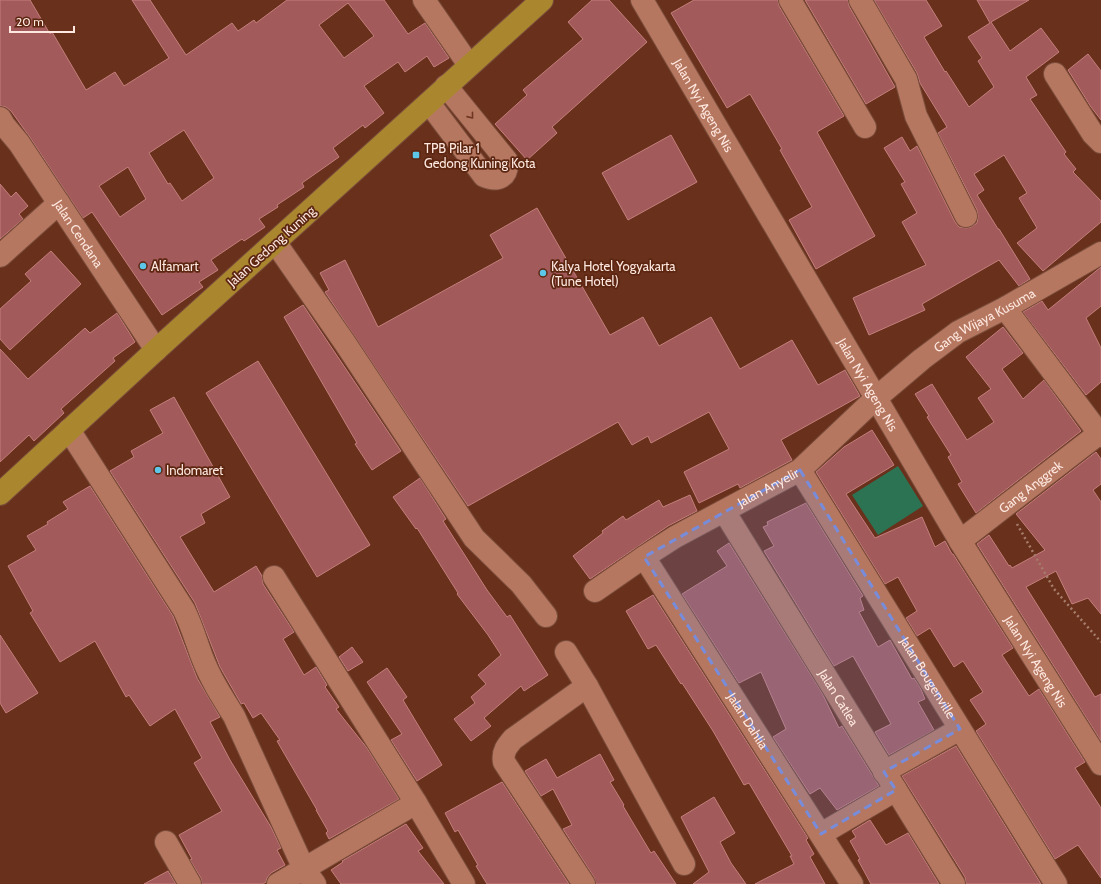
<svg xmlns="http://www.w3.org/2000/svg" width="1101" height="884" font-family="Cabin,sans-serif">
<rect width="100%" height="100%" fill="#69311c"/>
<path fill="#2c7353" d="M898,466L923,506L878,535L852,495Z"/>
<path fill="#a25a5a" stroke="#c47f7d" fill-rule="evenodd" d="M0,0H30L50,34L52,32L86,90L115,72L124,86L169,58L132,0H150L186,55L232,23L238,31L254,20L256,23L287,0H384L408,34L425,23L449,58L434,67L427,56L405,72L398,62L364,86L384,113L365,128L363,125L333,148L339,157L302,183L304,187L277,205L278,207L259,219L265,227L244,241L242,239L211,260L218,270L199,282L203,287L162,315L92,212L83,218L29,136L11,111L6,107L0,106ZM348,3L374,36L344,58L319,25ZM184,130L214,178L182,201L170,183L168,184L149,153ZM128,167L146,199L120,217L99,186Z
M592,0H609L647,42L552,127L557,133L527,160L495,124L527,95L523,90L583,39L568,22Z
M694,0H778L779,6L844,116L817,132L875,236L816,269L789,220L812,207L780,150L782,149L750,94L727,108L671,13Z
M805,0H848L849,6L895,87L866,104Z
M874,0H926L942,26L924,37L945,72L946,71L969,107L994,87L978,61L982,58L968,37L990,23L977,0H1029L991,22L1010,51L1041,28L1059,52L1026,77L1037,95L1030,99L1066,152L1064,154L1076,169L1073,172L1101,201V222L1043,271L1017,243L1037,228L1019,198L1027,193L1004,155L974,174L984,190L977,195L998,229H999L1030,279L1019,286L999,260L922,304L925,310L869,335L853,298L926,265L902,222L917,213L901,184L905,182L884,148L902,137L910,151L917,146L955,222L959,227L966,228L971,227L977,223L978,216L977,210L938,133L947,127L920,83L917,73Z
M1088,54L1101,71V120L1091,107L1068,70Z
M671,135L697,182L628,220L602,173Z
M0,184L11,197L16,192L28,206L19,214L23,219L0,239Z
M537,208L610,335L643,317L659,346L711,317L740,369L792,340L818,385L845,370L860,396L781,440L792,460L740,488L738,484L699,503L684,472L729,449L709,412L651,443L648,436L632,445L618,422L468,506L325,292L329,290L320,273L345,260L378,327L503,258L490,235Z
M51,251L81,284L10,350L0,339V309L31,281L25,274Z
M1101,267V306L1086,318L1101,348V382L1086,395L1023,312L1042,301L1048,310Z
M303,305L401,451L372,470L355,444L357,443L284,317Z
M117,313L135,342L113,358L115,361L61,409L64,413L34,441L29,435L0,462V349L28,379L85,328L90,333Z
M1003,327L1023,353L1002,369L1023,399L1044,380L1081,431L976,513L958,484L962,482L948,457L951,455L927,417L929,416L915,394L932,384L967,440L994,422L978,398L991,389L966,357Z
M258,361L370,545L317,577L206,393Z
M174,397L230,497L201,514L205,523L180,537L214,592L256,566L262,576L263,584L294,632L283,639L304,675L316,667L327,685L325,687L339,707L336,709L367,748L399,799L329,839L326,833L328,831L316,810H317L277,741L280,740L261,713L253,718L244,703L241,704L240,702L220,667L195,603L110,471L134,457L131,451L163,433L150,410Z
M872,430L894,465L846,494L875,538L922,517L935,547L945,541L952,554H953L1013,648L1002,655L1029,696L1039,689L1085,762L1075,768L1101,808V878L1078,845L1055,859L976,731L986,724L970,700L983,692L963,661L954,667L930,628L917,636L906,618L917,611L898,577L885,584L816,472L844,447Z
M1096,452L1101,459V484L1093,490L1101,502V614L1088,598L1072,604L1056,571L1026,587L1095,697L1101,694V741L977,544L989,535L1009,566L1010,565L1012,568L1045,550L1016,514Z
M420,478L446,519L443,521L487,590L507,617L510,615L548,675L524,691L521,686L484,718L491,726L471,741L454,719L475,703L471,697L486,684L478,675L501,655L488,635L457,594L458,593L417,528L416,529L393,497Z
M90,486L173,616L197,678L220,717L210,722L230,760L271,827L281,848L277,850L285,865L271,873L267,878L266,882L263,884H202L201,878L190,860L192,859L179,835L222,811L194,763L202,758L175,709L150,726L129,695L126,697L95,641L60,662L30,613L33,611L8,566L36,550L27,536L48,524L47,522L68,509L63,502Z
M690,495L697,511L668,526L590,579L573,556L603,533L602,531L623,516L626,520L659,500L663,507Z
M806,503L863,596L860,598L864,610L859,612L878,647L890,640L912,679L914,678L920,687L925,699L918,702L934,730L889,755L875,732L891,724L853,656L834,666L764,551L774,546L763,527L768,525L767,522Z
M729,543L822,693L839,728L842,726L879,786L837,810L820,788L810,794L773,737L786,729L761,672L739,683L682,594L727,566L717,551Z
M653,595L808,838L806,840L814,854L810,857L825,884H755L794,864L790,856H792L749,783L744,785L713,731L682,683L681,684L656,645L648,649L626,611Z
M0,635L38,693L6,713L0,703Z
M352,647L363,662L348,671L339,657Z
M387,668L407,697L403,700L442,765L417,781L391,740L402,734L367,682Z
M956,746L1041,884H966L965,877L902,776Z
M600,754L614,780L610,782L624,805L623,806L651,853L654,851L676,884H596L594,877L563,829L572,825L553,789L541,796L525,771L546,759L557,778Z
M502,782L569,884H487L476,866L478,865L458,830L455,832L445,813Z
M714,797L735,833L720,842L731,863L746,884H693L709,872L681,817Z
M870,820L886,845L908,833L939,884H871L858,860L860,859L850,841L856,837L852,831Z
M406,824L423,848L418,851L444,884H341L331,870L343,862L342,861Z
M168,871L176,884H144Z"/>
<g fill="none" stroke-linecap="round" stroke-linejoin="round">
<defs>
<g id="minor">
<path d="M424,0L469,65"/>
<path id="s1" d="M642,0L960,541L1101,764"/>
<path d="M790,0L865,127"/>
<path d="M860,0L906,79L916,116L966,216"/>
<path d="M1055,74L1093,134L1101,142"/>
<path d="M429,103L484,176C498,182 508,177 507,161L446,86"/>
<path id="s2" d="M0,118L4,125L19,143L156,350"/>
<path d="M275,242L345,343L474,538L521,584L546,616"/>
<path d="M0,256L59,203"/>
<path d="M1005,308L1101,436"/>
<path d="M69,430L184,610C192,626 196,641 202,657C210,678 222,697 234,716L304,869L315,884"/>
<path id="s3" d="M800,470L1056,884"/>
<path id="s4" d="M724,511L954,884"/>
<path id="s5" d="M960,541L1101,432"/>
<path id="s6" d="M644,557L852,884"/>
<path d="M274,577L416,803L464,884"/>
<path id="s7" d="M595,591L644,557L675,537L800,470L876,398L922,359L958,332L1005,308L1101,253"/>
<path d="M566,652L587,686L513,739C507,746 502,752 504,762L584,884"/>
<path d="M587,686L684,864"/>
<path d="M884,772L960,729"/>
<path d="M821,834L896,790"/>
<path d="M166,842L190,884"/>
<path d="M278,884L416,803"/>
</g>
<path id="major" d="M0,494L156,350L542,0"/>
</defs>
<use href="#minor" stroke="#7a4d3b" stroke-width="24"/>
<use href="#major" stroke="#7a4d3b" stroke-width="24"/>
<path stroke="#a77d6d" stroke-width="2.5" stroke-dasharray="2 3" stroke-linecap="butt" d="M1017,524L1054,589L1101,642"/>
<use href="#minor" stroke="#b67760" stroke-width="22"/>
<use href="#major" stroke="#aa872f" stroke-width="22"/>
</g>
<defs><path id="oneway-chevron" d="M-2-3.5L2.5 0L-2 3.5" fill="none" stroke-width="1.6" stroke-linecap="round" stroke-linejoin="round"/></defs>
<use stroke="#6f3621" href="#oneway-chevron" transform="translate(471 116) rotate(51)"/>
<path fill="#778cdb" fill-opacity="0.2" stroke="#778cdb" stroke-width="3" stroke-dasharray="8 5" stroke-linejoin="round" d="M800,470L960,729L884,772L896,790L821,834L644,557Z"/>
<g fill="#5cc7e8" stroke="#5d2611" stroke-width="1.5">
<rect x="412" y="151" width="8" height="8" rx="2"/>
<circle cx="143" cy="266" r="4"/>
<circle cx="543" cy="273" r="4"/>
<circle cx="158" cy="470" r="4"/>
</g>
<g text-anchor="middle" dominant-baseline="central" stroke-width="3.5" stroke-linejoin="round" paint-order="stroke">
<g font-size="13" fill="#fee8e0" stroke="#5d2611">
<text stroke="none"><textPath href="#s1" startOffset="122">Jalan Nyi Ageng Nis</textPath></text>
<text stroke="none"><textPath href="#s2" startOffset="140">Jalan Cendana</textPath></text>
<text transform="translate(271 246) rotate(-42)">Jalan Gedong Kuning</text>
<text stroke="none"><textPath href="#s7" startOffset="477">Gang Wijaya Kusuma</textPath></text>
<text stroke="none"><textPath href="#s1" startOffset="446">Jalan Nyi Ageng Nis</textPath></text>
<text stroke="none"><textPath href="#s5" startOffset="89">Gang Anggrek</textPath></text>
<text stroke="none"><textPath href="#s7" startOffset="202">Jalan Anyelir</textPath></text>
<text stroke="none"><textPath href="#s1" startOffset="770">Jalan Nyi Ageng Nis</textPath></text>
<text stroke="none"><textPath href="#s3" startOffset="244">Jalan Bougenville</textPath></text>
<text stroke="none"><textPath href="#s4" startOffset="219">Jalan Catlea</textPath></text>
<text stroke="none"><textPath href="#s6" startOffset="194">Jalan Dahlia</textPath></text>
</g>
<g font-size="13" fill="#fee8e0" stroke="#5d2611" text-anchor="start">
<text x="424" y="148">TPB Pilar 1<tspan x="424" dy="15">Gedong Kuning Kota</tspan></text>
<text x="151" y="266">Alfamart</text>
<text x="551" y="266">Kalya Hotel Yogyakarta<tspan x="551" dy="15">(Tune Hotel)</tspan></text>
<text x="166" y="470">Indomaret</text>
</g>
</g>
<path d="M10 26v6h64v-6" fill="none" stroke="#fee8e0" stroke-width="2"/>
<text x="16" y="26" font-size="12" fill="#fee8e0" stroke="#5d2611" stroke-width="3" paint-order="stroke">20 m</text>
</svg>
